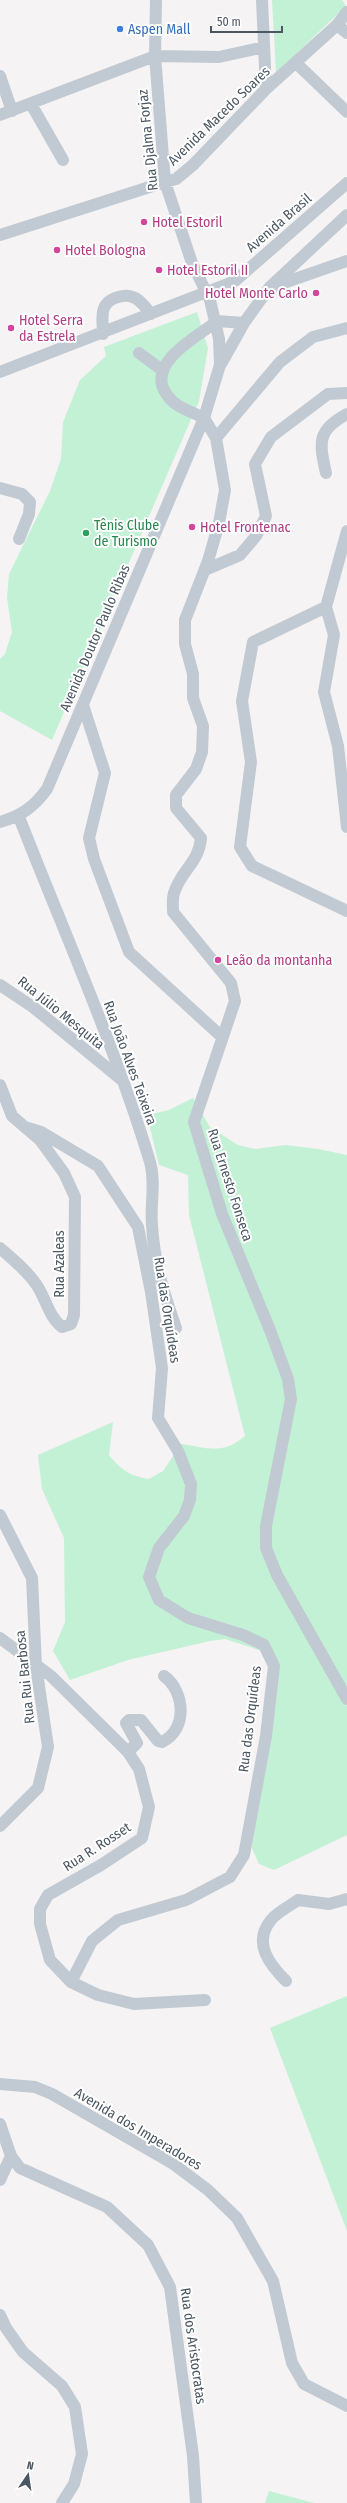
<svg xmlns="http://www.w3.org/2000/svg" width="347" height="2503" font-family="'Fira Sans Condensed',sans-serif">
<rect width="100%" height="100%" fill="#f5f3f3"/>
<path fill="#c3f1d5" d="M272,0H342L346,6L276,73Z
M197,312L208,348L199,401L52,740L0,711V659L5,654L12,632L7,598L9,574L50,491L61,459L63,422L80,380L106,356L104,347Z
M193,1098L210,1127L238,1145L255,1149L286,1145L318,1149L347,1155V1835L274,1870L259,1864L252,1848V1832L271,1654L225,1639L210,1641L128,1660L70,1680L53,1651L65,1622L64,1538L42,1489L38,1455L113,1422L109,1455C121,1470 130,1476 149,1479L163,1471L181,1444C208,1448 223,1455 245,1436L189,1215L188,1175L159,1165L147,1115L169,1110Z
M347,1996V2231L270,2028Z
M269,2491L314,2503H265Z"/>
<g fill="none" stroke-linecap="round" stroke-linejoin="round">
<path stroke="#c1cad2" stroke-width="12" d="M262,0L266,89
M337,25L347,33
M296,63L347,112
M0,76L12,111
M31,104L63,160
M0,115L155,56L219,57L264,47
M0,235L165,182L176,179L193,165L266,89L337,25L347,12
M272,287L347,261
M103,334C103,326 101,315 104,308C106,303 110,300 115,298C133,291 141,301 151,314
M139,353L162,370
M221,364L244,323L269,288L347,215
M0,372L235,281L347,183
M204,418L216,438L225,490L219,523L208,561L185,620V644L193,674V698L203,726L202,752L196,769L176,795V808L201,838C199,863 181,870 174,893C172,899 173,906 173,912L231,983L235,1001L194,1122L222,1214L270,1330L288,1379L291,1399L266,1526V1548L277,1575L347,1699
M204,418C195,413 184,410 176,404C170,400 166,394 163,388C152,359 199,336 217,321L244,323
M216,438L280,362L313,337L347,328
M326,473C319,442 317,430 347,414
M0,488L22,494L30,502L29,514L19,539
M347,531L326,607L334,635L324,692L338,746L347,827
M205,570L240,555L256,536L266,516L255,464L271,437L328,394L347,393
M326,607L253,642L242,701L251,762L240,847L252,866L347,911
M83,705L105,773L89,838L94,859L129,952L222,1037
M19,817C63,930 115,1046 150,1162C156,1183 150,1204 152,1225C154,1261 164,1294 176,1328
M0,822C21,816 34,807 47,789L204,418L220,365L219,339L210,300L192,263L165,182L155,56L156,0
M0,985L33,1007L122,1080
M0,1085L12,1116
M25,1127L41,1132L98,1166L138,1227L151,1292L162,1368L158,1418L178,1451L191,1484L190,1500L184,1516L159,1548L149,1577L159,1600L188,1618L243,1635L264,1645L274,1666L266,1736L244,1855L230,1877L186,1900L118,1920L92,1941L71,1982
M0,1248C13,1259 26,1270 36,1284C46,1298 48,1316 62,1327L71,1324L74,1315L75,1197L64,1173L40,1140L12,1116
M0,1515L32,1578L36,1666L48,1747L38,1788L0,1826
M0,1638L51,1676L128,1752L139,1769L149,1807L142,1838L101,1865L48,1895L40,1909V1924L50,1960L71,1982L98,1995L134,2004L205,2000
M128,1752L137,1743L126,1723L129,1720H141L158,1741L162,1742C188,1730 185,1691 164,1676
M286,1981C270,1965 252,1943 271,1920C277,1912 290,1906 298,1900L329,1904L347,1899
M0,2084L35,2087L52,2094L172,2163L208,2190L237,2218L273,2281L292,2363L304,2384L347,2406
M0,2124L11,2156L20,2168L107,2207L148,2245L170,2287L193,2456L196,2503
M0,2180L11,2156
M0,2315L6,2328L23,2352L62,2386L75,2407L82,2454L74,2484L62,2503"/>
</g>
<circle fill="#3f7fe0" stroke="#fff" stroke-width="1.5" cx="120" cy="29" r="4"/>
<g fill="#d1479c" stroke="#fff" stroke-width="1.5">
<circle cx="144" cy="222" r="4"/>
<circle cx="57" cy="250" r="4"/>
<circle cx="159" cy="270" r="4"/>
<circle cx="316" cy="293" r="4"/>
<circle cx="11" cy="328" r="4"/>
<circle cx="192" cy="527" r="4"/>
<circle cx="218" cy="960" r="4"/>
</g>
<circle fill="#2e9e5b" stroke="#fff" stroke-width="1.5" cx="86" cy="533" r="4"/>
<g text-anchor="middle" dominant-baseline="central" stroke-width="4" stroke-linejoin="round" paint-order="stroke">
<g font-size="14" fill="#366cbe" stroke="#fff" text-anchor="start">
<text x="128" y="29">Aspen Mall</text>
</g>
<g font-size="14" fill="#4a5661" stroke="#fff">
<text transform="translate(219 116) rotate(-44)">Avenida Macedo Soares</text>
<text transform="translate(148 140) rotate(-96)">Rua Djalma Forjaz</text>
<text transform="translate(279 223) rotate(-41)">Avenida Brasil</text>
<text transform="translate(95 638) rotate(-67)">Avenida Doutor Paulo Ribas</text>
<text transform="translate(61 1013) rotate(39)">Rua Júlio Mesquita</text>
<text transform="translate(130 1063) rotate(70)">Rua João Alves Teixeira</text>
<text transform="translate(230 1185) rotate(72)">Rua Ernesto Fonseca</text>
<text transform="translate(59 1264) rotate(-90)">Rua Azaleas</text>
<text transform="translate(167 1310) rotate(81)">Rua das Orquídeas</text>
<text transform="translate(25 1677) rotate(-96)">Rua Rui Barbosa</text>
<text transform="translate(250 1719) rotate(-83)">Rua das Orquídeas</text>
<text transform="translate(97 1847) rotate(-33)">Rua R. Rosset</text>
<text transform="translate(138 2129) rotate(31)">Avenida dos Imperadores</text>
<text transform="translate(193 2346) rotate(82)">Rua dos Aristocratas</text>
</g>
<g font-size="14" fill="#b23c85" stroke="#fff" text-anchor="start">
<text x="152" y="222">Hotel Estoril</text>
<text x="65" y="250">Hotel Bologna</text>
<text x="167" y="270">Hotel Estoril II</text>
<text x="308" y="293" text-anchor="end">Hotel Monte Carlo</text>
<text x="19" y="320">Hotel Serra<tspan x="19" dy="16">da Estrela</tspan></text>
<text x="200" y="527">Hotel Frontenac</text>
<text x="226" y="960">Leão da montanha</text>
</g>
<g font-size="14" fill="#27864d" stroke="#fff" text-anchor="start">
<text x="94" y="525">Tênis Clube<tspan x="94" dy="16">de Turismo</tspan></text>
</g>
</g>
<g transform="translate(28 2475) rotate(13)" stroke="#ffffff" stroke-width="3" paint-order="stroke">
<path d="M0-3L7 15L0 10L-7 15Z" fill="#4a5661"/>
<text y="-6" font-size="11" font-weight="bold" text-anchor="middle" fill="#4a5661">N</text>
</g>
<path d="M211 26v6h71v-6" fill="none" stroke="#4a5661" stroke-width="2"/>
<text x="217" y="26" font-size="12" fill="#4a5661" stroke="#ffffff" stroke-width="3" paint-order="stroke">50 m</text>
</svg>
